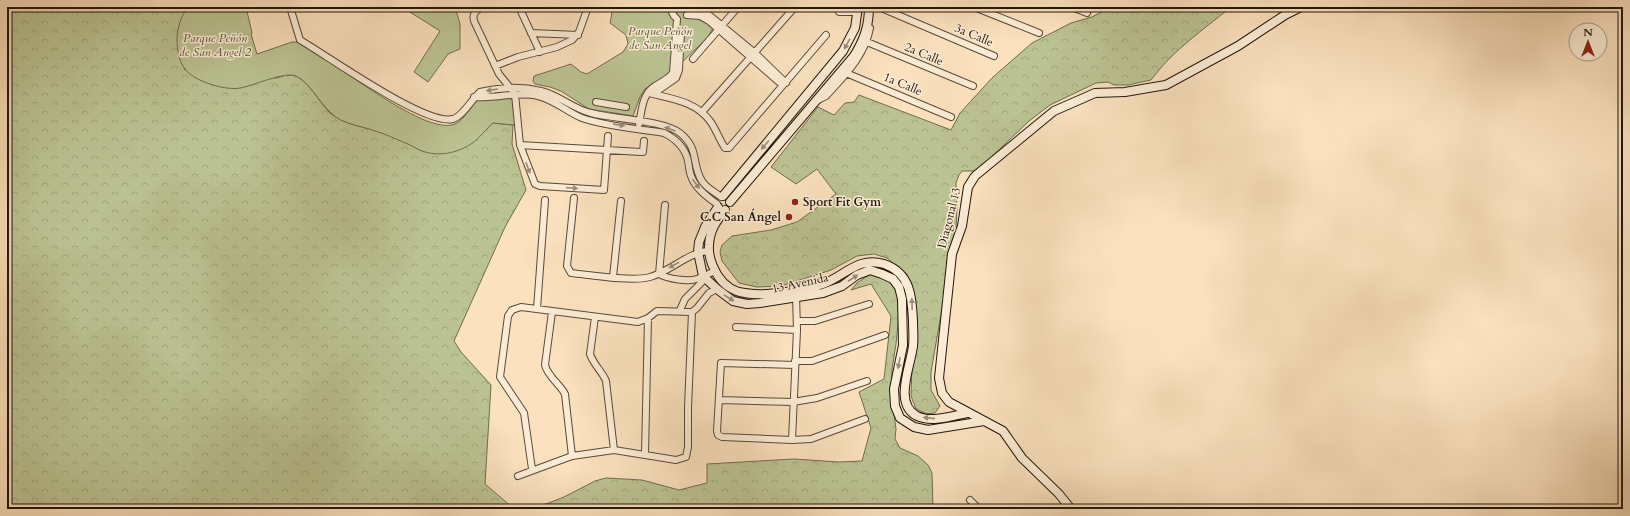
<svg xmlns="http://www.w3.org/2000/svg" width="1630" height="516" font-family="Cardo,serif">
<defs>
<pattern id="forest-crowns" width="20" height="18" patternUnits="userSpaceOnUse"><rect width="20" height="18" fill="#bcc393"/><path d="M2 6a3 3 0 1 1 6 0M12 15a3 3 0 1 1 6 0" fill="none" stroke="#a1a77e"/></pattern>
</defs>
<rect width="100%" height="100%" fill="#fbe1be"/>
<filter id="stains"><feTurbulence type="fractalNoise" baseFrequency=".005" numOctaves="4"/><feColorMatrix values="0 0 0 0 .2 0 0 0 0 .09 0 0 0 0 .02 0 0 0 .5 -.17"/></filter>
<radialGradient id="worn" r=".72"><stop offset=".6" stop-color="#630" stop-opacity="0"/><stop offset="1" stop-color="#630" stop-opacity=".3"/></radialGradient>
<path fill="url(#forest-crowns)" stroke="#6e6c50" d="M7,7H189L186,10C178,36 174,43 185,70L277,78C282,76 289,74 295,76C308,80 320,104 331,114C343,123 357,126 371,129C389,134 407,142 422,151L484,131L493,123L513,125L512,144L526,190L505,227L454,341L461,352L491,385L485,484L513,508L546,504L564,497L595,481L606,478L642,480L679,490L707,483V464L794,459L839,462L862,461L871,428L859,392L884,379L891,316L871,284L851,290L857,283L872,273L887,279L896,291L900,304L896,344L892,369L891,391L896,429L895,439L900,448L918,456L928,465L932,473L933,509H7Z
M1111,7H1231C1203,30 1173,50 1151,80L1128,85H1114L1108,82L1096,83L1050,105L1029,121L977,171H962L959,175L956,183L957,206L956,231L948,255L944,297L931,372V390L940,406L935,413L927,414L916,409L911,396L914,297L911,283L900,269L887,258L874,254L857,256L831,270L781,286L757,287L739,283L722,261L720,252L722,245L732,236L771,230L797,222L836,194L817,169L796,184L771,167L818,107L834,115L845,103L854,102L859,95L951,130L960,113L993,77L1032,43L1071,23L1092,17Z"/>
<path fill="#bcc393" stroke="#6e6c50" d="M189,7H246L252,33L251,34L257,54L292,42H297C329,56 423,137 455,124C465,120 470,105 478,99L515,96V123L513,125L493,123C486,129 479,139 471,144C457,153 439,157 422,151C416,149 410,144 403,142C394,138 385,134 375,131C360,125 343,125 331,113C320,103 309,82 296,76C285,71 253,86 240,88C226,91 193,81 185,69C179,62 177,49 177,40C177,29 181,14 189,7Z
M402,7H455L460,24V49L448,54L428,82L414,72L440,31Z
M613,7H694L693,8L713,28L708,37L671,73L645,89L640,97L633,116L589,109L561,91L550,87L535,84L533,81L534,76L571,64L581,72L587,74L623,52L628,44L626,35L610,23Z"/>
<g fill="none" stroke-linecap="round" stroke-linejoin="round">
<defs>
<path id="street" d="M290,7L300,40C328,56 425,126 453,119C462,117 473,98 480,92C501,87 520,86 541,91C559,95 573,109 591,113C612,119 664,120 680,133C700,149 691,164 702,181C706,188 715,192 721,197
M482,7C476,11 472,13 474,21L499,74L515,94L520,145L535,184L540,186L604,190L608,136
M519,7L540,52
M836,7L839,12H858
M879,7L994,56
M974,7L1039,33
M1072,7L1087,13
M688,10L701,12L709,15L755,53L786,83
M687,15L700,16L709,21L779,82
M531,33L578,35
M867,42L973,86
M693,59L738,7
M495,66L518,57L557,47L572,40L579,32L588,7
M846,73L951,117
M649,93C672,99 695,101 710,121C716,129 719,139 725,148H729L826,35
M651,93L656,92L676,78L679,70L681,32
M474,97C496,99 517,91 538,96C555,100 567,112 582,118C604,126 640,129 664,133C676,139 685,147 688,161C689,166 689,171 691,176C695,188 707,197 717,204
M818,100L826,96C844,76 865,56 870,28
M596,102L626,107
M702,112L794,8
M639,124C642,110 642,94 655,86C662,82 668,79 673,73L677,19L674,16L672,12L674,7
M520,145L641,152H643L644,141
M574,198L567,266L571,273C591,275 632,282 650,277C671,271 687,253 708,251
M659,274L665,205
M659,274C668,279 688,282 697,279C703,277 710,273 715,271
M613,277L621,201
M537,309L545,200
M680,310L685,299L705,279
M552,312L545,365C548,377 560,384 565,394L572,456
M595,317L590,354C593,364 602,371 606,381L614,450
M797,321H815L869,304
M736,327L797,330
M795,361H812L885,335
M795,365L721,363L717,431L718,435L722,437L792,440L811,439L865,419
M719,400L793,402L817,398L867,381
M792,440L797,330L796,294
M645,454L648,318
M532,469L524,413L500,377L508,316L512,310L521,307L638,322L648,318L657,311L692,312L697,308L709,293L717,289
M518,476L572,456L614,450L676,460L686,457L688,447V407L692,312
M970,500L979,509"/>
<path id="secondary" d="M723,196L843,51L855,28L858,7
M730,202L854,56C864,40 869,26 869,7
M718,207L705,227L699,242L698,252L703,276L717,289L733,301L747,304L760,303L823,293L842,286L857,275L870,270L882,274L893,279L899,287L902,299L903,345L894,389L895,406L900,418L914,427L928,430L984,421
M725,210C716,222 710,229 709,245C708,256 712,266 718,276C724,285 734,292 745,293C763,297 805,290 823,284C845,276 858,256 884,264C911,273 912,298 913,321C913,329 914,338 913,346C911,365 893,404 917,416C932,423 952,416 967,413
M1071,509L1059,494L1022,458L1003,431L949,402L942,393L939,378L952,254L962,226L968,187L975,176L1054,111L1095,93L1125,92L1166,85L1238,46L1285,15L1301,7"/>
</defs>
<use href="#street" stroke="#584939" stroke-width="8"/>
<use href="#secondary" stroke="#21160d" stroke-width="10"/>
<use href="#street" stroke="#fcecd5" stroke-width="6"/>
<use href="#secondary" stroke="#fcecd5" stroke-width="8"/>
</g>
<defs><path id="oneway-solid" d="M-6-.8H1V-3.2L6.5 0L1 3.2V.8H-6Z"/></defs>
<g fill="#998c7b">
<use href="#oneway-solid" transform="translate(847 44) rotate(119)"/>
<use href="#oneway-solid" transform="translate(492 90) rotate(171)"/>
<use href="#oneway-solid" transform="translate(619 125) rotate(9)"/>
<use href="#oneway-solid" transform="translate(670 129) rotate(-161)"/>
<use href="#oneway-solid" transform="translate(765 145) rotate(130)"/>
<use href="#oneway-solid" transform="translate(528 168) rotate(70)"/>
<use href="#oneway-solid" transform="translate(696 184) rotate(54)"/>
<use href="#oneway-solid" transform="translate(572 188) rotate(4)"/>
<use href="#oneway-solid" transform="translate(674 265) rotate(151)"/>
<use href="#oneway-solid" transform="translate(853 278) rotate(-33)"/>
<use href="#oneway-solid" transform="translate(729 298) rotate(31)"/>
<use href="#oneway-solid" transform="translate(912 304) rotate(-92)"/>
<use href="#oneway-solid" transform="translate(899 363) rotate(101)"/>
<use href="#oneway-solid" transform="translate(929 418) rotate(-174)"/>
</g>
<g fill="#8f2418" stroke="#fcecd5" stroke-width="1.5">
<circle cx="795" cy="202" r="4"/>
<circle cx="789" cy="217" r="4"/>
</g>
<g text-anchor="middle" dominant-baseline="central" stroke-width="3" stroke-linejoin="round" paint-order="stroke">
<g font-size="12" font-style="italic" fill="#57533c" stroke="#fcecd5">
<text x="660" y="31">Parque Peñón<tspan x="660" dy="14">de San Angel</tspan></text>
<text x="215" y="38">Parque Peñón<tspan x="215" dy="14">de San Angel 2</tspan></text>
</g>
<g font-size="12" fill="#21160d" stroke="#fcecd5">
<text transform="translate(974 35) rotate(23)">3a Calle</text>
<text transform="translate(924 54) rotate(23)">2a Calle</text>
<text transform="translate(903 84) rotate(23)">1a Calle</text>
<text transform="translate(949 218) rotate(-76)">Diagonal 13</text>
<text transform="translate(800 283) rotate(-12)">13 Avenida</text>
</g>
<g font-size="12" font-weight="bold" fill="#21160d" stroke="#fcecd5" text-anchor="start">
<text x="803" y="202">Sport Fit Gym</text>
<text x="781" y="217" text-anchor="end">C.C San Ángel</text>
</g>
</g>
<rect width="1630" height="516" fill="none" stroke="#fbe1be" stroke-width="24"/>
<rect x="8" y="8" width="1614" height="500" fill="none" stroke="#21160d" stroke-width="2"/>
<rect x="12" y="12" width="1606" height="492" fill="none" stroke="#21160d"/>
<g transform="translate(1588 42)"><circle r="19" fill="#fcecd5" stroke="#a49685"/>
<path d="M0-3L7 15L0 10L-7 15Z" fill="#8f2418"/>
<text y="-6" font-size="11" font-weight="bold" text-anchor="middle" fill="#21160d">N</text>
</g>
<rect width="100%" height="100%" filter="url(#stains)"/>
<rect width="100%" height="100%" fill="url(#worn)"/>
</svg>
